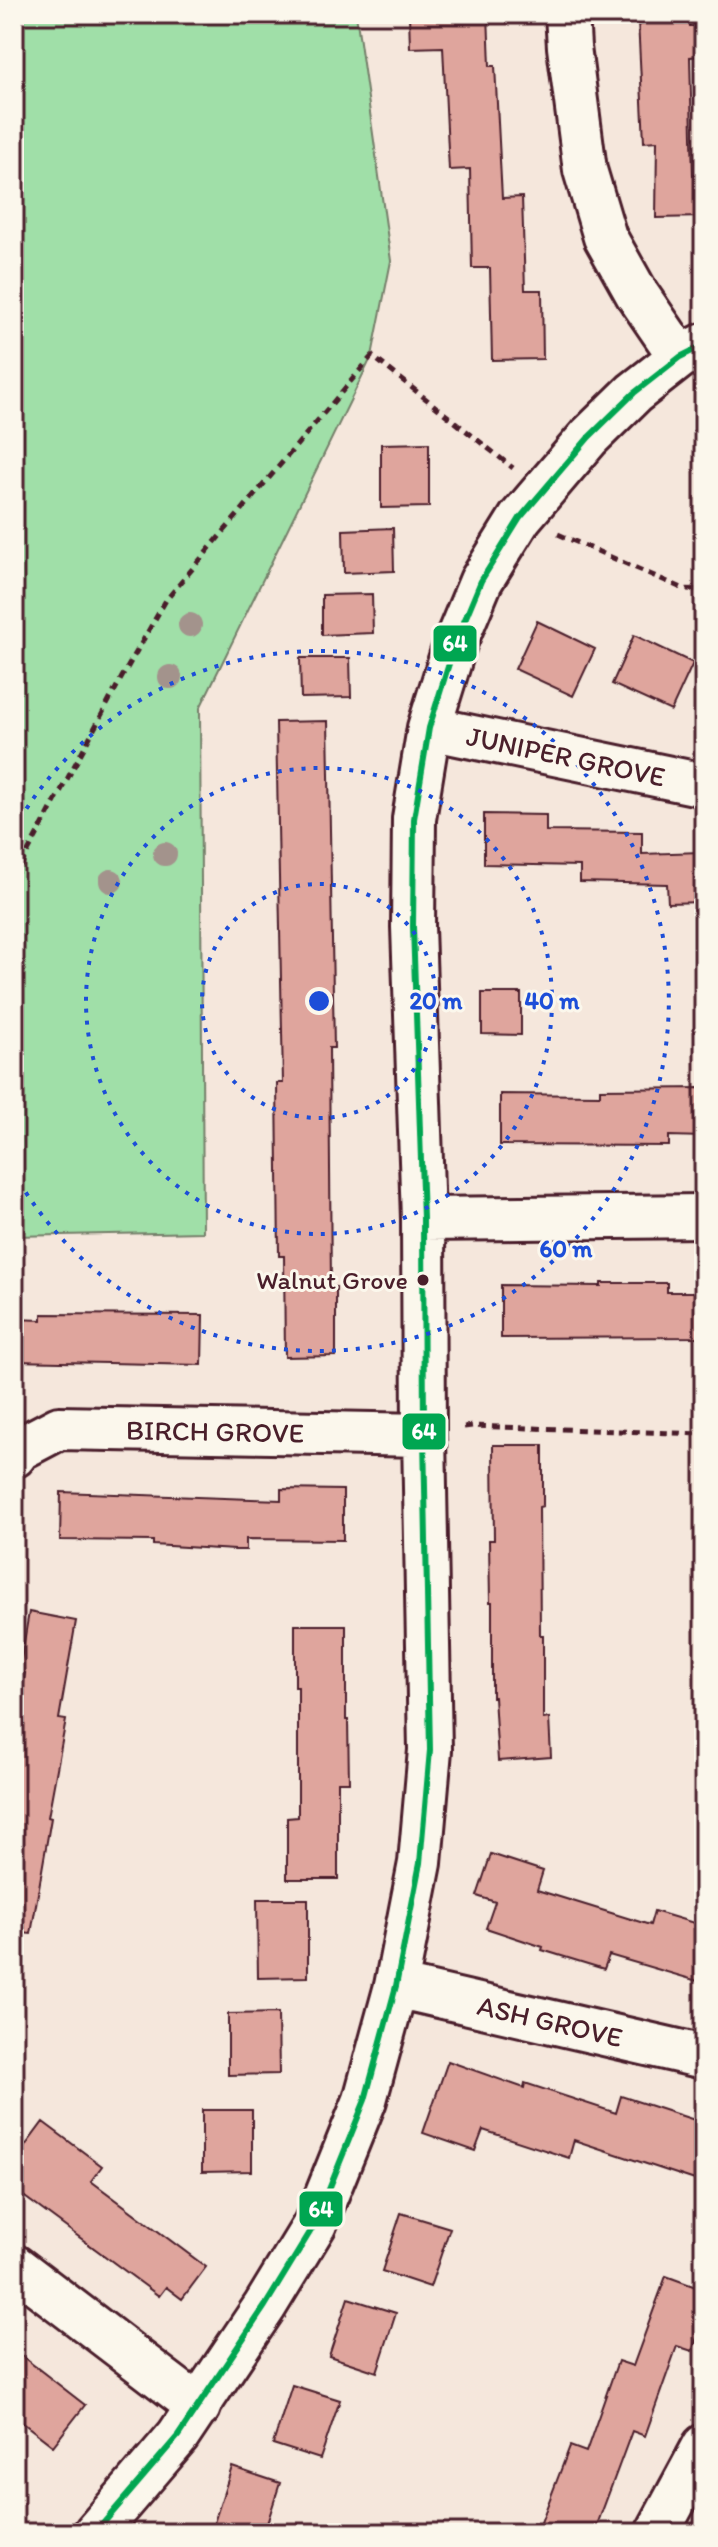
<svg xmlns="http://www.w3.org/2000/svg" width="718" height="2547" font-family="Itim,sans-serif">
<rect width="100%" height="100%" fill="#f5e7dc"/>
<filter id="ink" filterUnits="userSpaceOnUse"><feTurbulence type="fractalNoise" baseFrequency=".0125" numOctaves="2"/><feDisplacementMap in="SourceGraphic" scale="16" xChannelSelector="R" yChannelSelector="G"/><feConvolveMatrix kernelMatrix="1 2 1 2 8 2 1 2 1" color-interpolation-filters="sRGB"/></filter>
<g filter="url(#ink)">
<path fill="#a0dfa8" stroke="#757f6a" stroke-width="2" d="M14,14H356L391,261L372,356L200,708L203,1232L14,1236Z"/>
<path fill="#dfa59d" stroke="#4a1f2b" stroke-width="2" d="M409,14H488L490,66H495L502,198L522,197L525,290H542L543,359L492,360L490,268H472L470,169L449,170L443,47L410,48Z
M690,19V26H704V56L690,57L693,175H704V217L656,218L657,141L644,142L638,20Z
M429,443V507L381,508V444Z
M393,528L394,571L344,573L343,530Z
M372,594L373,633L322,635V595Z
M537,621L595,649L573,696L515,669Z
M634,635L693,663L671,711L612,684Z
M300,658H350L351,697L301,698Z
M328,721L334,1048H329L331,1287H336V1356L285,1357L284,1256H279L277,1083H283L276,722Z
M484,814L546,815V831L642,832V854L701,852L702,902L668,903L667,884L580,882V866L484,864Z
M482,993H521V1035L482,1034Z
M704,1088V1137L669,1136V1146L500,1145V1094L600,1095V1089Z
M601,1283H667V1292H704V1337L501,1338V1285L601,1286Z
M42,1314L203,1315L202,1365L14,1361V1319L42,1320Z
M493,1445H543V1506L539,1507L540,1635H543V1719L549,1718L551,1757L498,1761L494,1697H492V1602H490L489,1540H494Z
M281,1489L343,1490V1540L246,1539V1550H235L153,1545V1541L60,1540L61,1492L281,1500Z
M29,1612L76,1621L59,1719L66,1720L48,1817L51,1818L31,1934L14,1932V1738L25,1673L19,1672Z
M295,1625H346V1720H348L349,1782H338V1879H287V1818L298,1817V1687H295Z
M491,1854L543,1871L537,1890L650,1925L654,1911L704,1926V1983L609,1955L604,1969L542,1950L543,1947L486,1928L495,1902L477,1896Z
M257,1899H308V1977L258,1978Z
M278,2013L279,2074L228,2075V2014Z
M448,2061L524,2088L525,2083L616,2113L621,2096L704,2123V2183L574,2140L569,2158L483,2130L475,2151L423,2133Z
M202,2110H252V2171L202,2172Z
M43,2122L102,2166L91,2181L206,2267L182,2299L166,2287L159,2296L14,2189V2161Z
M401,2213L450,2228L430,2287L382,2271Z
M666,2276L704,2290V2319L692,2351L677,2346L645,2436L632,2431L594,2533H537L570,2446L586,2452L618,2361L633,2366Z
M348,2298L396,2313L377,2372L329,2356Z
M14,2350L85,2405L53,2446L14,2416Z
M292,2385L340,2400L320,2459L273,2444Z
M232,2467L280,2483L264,2533H235L213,2526Z"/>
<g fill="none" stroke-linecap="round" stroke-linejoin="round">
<defs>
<path id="street" d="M567,14L569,47L585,170L605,237L637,294L680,357
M429,728L704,785
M423,1219L704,1216
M14,1456L19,1449L59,1428L424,1435
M396,1986L704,2057
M14,2266L199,2407
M95,2533L178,2436L265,2306L315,2224L365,2100L396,1986L420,1863L430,1750L424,1435L423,1219L413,927L414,819L429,728L456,641L481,581L520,518L589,437L634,393L680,357L704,345
M657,2533L704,2446"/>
</defs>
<use href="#street" stroke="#4a1f2b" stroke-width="48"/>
<path stroke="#4a1f2b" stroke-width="5" stroke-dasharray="8 6" stroke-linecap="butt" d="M558,534L684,589L704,590
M14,878L122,677L166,600L372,356L513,468
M464,1427L473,1426L704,1434"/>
<use href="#street" stroke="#fbf7ec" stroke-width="42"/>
<defs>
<path id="bus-1" d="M95,2533L178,2436L265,2306L315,2224L365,2100L396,1986L420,1863L430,1750L424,1435L423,1219L413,927L414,819L429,728L456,641L481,581L520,518L589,437L634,393L680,357L704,345"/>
</defs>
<use href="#bus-1" stroke="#fbf7ec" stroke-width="12"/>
<use href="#bus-1" stroke="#00a651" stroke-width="6"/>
</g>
<g fill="#a3938c">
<circle cx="190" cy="625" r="12"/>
<circle cx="170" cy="677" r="12"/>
<circle cx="165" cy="854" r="12"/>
<circle cx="111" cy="881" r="12"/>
</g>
</g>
<g fill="none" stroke="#1d4ed8" stroke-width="4" stroke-dasharray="4 8">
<circle cx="319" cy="1001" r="117"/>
<circle cx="319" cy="1001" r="233"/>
<path d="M14 829A350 350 0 1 1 14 1173"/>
</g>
<circle fill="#4a1f2b" stroke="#fbf7ec" stroke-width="3" cx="423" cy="1280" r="7"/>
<g text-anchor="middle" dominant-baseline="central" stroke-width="6" stroke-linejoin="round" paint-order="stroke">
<g font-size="26" fill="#4a1f2b" stroke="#fbf7ec" text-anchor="end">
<text x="408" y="1280">Walnut Grove</text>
</g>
<g font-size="28" fill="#4a1f2b" stroke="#fbf7ec">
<text transform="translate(566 756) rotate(12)">JUNIPER GROVE</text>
<text transform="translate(215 1431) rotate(1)">BIRCH GROVE</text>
<text transform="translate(550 2021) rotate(13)">ASH GROVE</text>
</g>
</g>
<circle cx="319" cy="1001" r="12" fill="#1d4ed8" stroke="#fbf7ec" stroke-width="4"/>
<g font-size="24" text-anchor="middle" font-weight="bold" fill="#1d4ed8" stroke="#fbf7ec" stroke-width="6" stroke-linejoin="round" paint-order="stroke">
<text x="436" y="1009">20 m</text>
<text x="552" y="1009">40 m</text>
<text x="566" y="1257">60 m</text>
</g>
<g stroke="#fbf7ec" stroke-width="3">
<rect x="432" y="624" width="46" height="39" rx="8" fill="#00a651"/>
<rect x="401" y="1412" width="46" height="39" rx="8" fill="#00a651"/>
<rect x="298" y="2190" width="46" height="38" rx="8" fill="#00a651"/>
</g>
<g font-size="22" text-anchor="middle" font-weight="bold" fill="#fff">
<text x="455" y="651">64</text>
<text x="424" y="1439">64</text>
<text x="321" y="2217">64</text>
</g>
<rect width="718" height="2547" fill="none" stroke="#fbf7ec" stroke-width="48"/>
<rect x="24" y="24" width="670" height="2499" fill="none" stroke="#4a1f2b" stroke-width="3" filter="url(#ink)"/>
</svg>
